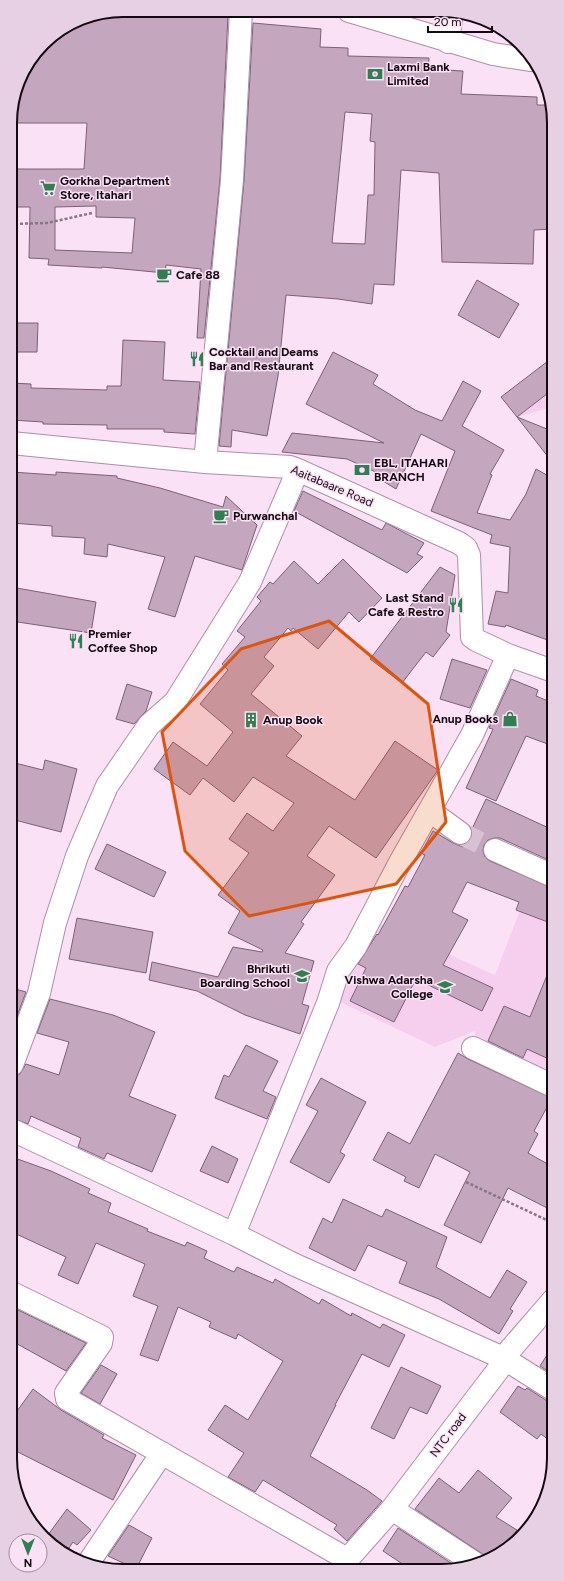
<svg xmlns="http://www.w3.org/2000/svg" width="564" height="1581" font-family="Figtree,sans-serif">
<rect width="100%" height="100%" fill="#fbe1f6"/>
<path fill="#f6cfef" d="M552,360V407L517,417L501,397Z
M534,874L553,883V1071L539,1079L474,1048L475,1031L435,1047L332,998L369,919L495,975Z"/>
<path fill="#c5a6bf" stroke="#7c6077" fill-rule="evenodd" d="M123,10H193V12L228,15L220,179L204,338H197L201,269L166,265L165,273L102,267V268L48,265L49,259L29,258L30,207H10V169H84L87,123H10V115L22,73L48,38L80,19ZM96,206V217L135,218L132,253L55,250V207Z
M253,23L321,29L320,47L348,48V56L429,58L428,69L463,71L461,94L537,97V105H552V229L534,230L533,264L442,262L439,173L401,170L394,285L374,284L372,304L338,299L286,295L278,376L267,436L232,430L231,447L219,446L244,181ZM345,112L372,114L370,141L375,142L374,195H368L365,244L332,243Z
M477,280L519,304L499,338L458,315Z
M11,323H38L37,352H11Z
M123,340L165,342L163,380L200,382L195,434L164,432V429H107V425L43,424V422L11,420V383L31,384V388L107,390V386H121Z
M333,352L378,375L373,384L415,410L442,421L463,381L481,391L462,426L504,450L490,474L492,475L477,513L510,520L526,494L536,469L552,478L553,642L506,625L505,627L488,624L496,591L508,593L510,547L490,543L492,535L431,511L455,451L421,434L396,489L378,478L380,474L347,459L282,452L292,433L384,443L306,404Z
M552,358V390L517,417L501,397Z
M517,417L552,431V462Z
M11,472L56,475V472L117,476V478L160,488L223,507L226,496L257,525L242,570L195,556L175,617L148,609L165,557L108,544L107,557L84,554L85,538L52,536V526L11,523Z
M303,491L382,530L386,523L424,543L417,554L423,557L407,573L294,511Z
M343,559L382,598L359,622L349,612L318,649L293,628L291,631L288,628L264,657L274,666L251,694L302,736L286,756L355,800L395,741L438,770L376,858L329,826L307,856L335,875L301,922L304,924L285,953L314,961L302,1004L309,1006L300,1034L245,1015L197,991L149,980L152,962L218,977L233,947L262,952L263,950L228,933L240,911L218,895L249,853L229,839L247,813L273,831L294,803L253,777L234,802L203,778L190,795L154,769L173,742L207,766L233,732L200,704L228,670L222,664L245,637L237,631L261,601L257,597L270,582L273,584L294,561L318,584Z
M440,567L455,575L446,632L450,635L433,657L426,652L402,683L370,659Z
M11,587L96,602L91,633L11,621Z
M452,659L487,670L470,708L440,699Z
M511,679L538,690L536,696L553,703V746L526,736L496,801L466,788L493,729L489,728Z
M127,684L152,692L146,711L134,724L116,719Z
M45,760L77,769L61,832L11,819V762L43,770Z
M486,799L553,830V862L500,838H494L488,840L484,845L483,851L485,857L490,861L553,888V924L516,910L519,902L467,882L452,912L468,920L443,965L493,988L482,1011L416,979L394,1022L350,1001L366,968L358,964L377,934L378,935L405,886L408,887L425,855L421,853L433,831L453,843L463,847L470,840L472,829Z
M107,844L166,872L154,897L95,869Z
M77,918L153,932L146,973L69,959Z
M552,963L553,1061L527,1049L523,1058L488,1041L504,1006L530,1017Z
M12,988L26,992L13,1027L12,1026Z
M50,999L113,1015L155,1032L129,1096L176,1115L152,1172L107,1153L104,1159L102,1158L78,1147L81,1138L31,1116L28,1124L12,1118V1077L20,1074L26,1064L59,1075L69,1042L37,1033Z
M246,1045L278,1061L263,1091L276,1097L267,1119L215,1098L224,1075L229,1077Z
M458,1053L468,1059L552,1098L534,1131L538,1134L528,1153L553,1167V1211L508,1188L481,1243L444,1225L470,1172L435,1154L419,1188L404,1181L406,1177L373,1160L388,1132L410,1144Z
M321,1078L366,1102L340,1152L345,1155L329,1183L290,1162L318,1111L306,1105Z
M212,1146L238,1159L228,1183L200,1171Z
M12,1157L51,1171L90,1189L88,1193L111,1203L108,1212L148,1229L147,1231L185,1246L187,1242L207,1251L204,1258L234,1272L237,1267L273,1283L275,1279L319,1304L322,1299L351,1316L352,1313L380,1328L383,1324L405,1335L389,1367L362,1354L335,1405H336L310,1456L367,1490L382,1501L347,1541L334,1529L337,1525L263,1480L255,1492L228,1477L244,1453L208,1430L225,1405L248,1420L283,1361L238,1334L236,1339L209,1327L211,1322L178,1307L158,1361L140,1355L158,1306L133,1296L145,1264L96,1243L78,1284L58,1275L66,1257L12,1232Z
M343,1199L382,1217L386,1209L447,1237L436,1267L490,1298L507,1270L527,1282L510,1309L513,1311L499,1334L439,1299L399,1283L407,1262L368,1245L355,1271L309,1248L323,1218L332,1223Z
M12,1307L86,1343L66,1371L12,1341Z
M554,1344V1375L540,1366Z
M101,1365L117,1374L100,1404L81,1393Z
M401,1367L441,1386L427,1414L410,1407L394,1439L371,1428Z
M518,1386L525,1390L527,1388L547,1401L554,1402V1444L541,1434L537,1439L500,1412Z
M33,1389L61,1410L104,1435L102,1438L136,1455L113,1500L12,1449V1418Z
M478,1470L512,1498L496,1517L517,1530L500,1554L490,1559L415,1509L439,1478L459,1493Z
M67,1509L91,1530L77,1545L73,1542L67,1551L45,1539Z
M129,1525L152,1538L136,1569L108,1556Z
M398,1528L460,1569H410L383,1551Z"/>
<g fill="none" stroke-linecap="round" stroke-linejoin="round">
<path stroke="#d8c1d4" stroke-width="22" stroke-dasharray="22 11" stroke-linecap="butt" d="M460,833L495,850"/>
<defs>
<path id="minor" d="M349,11L493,54L530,60
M448,42L452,12
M11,443L205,462L290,467L298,470L459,543L466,548L469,555L472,637L476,640L508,655L553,671
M205,462L232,180L241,11
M430,811L460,833
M495,850L553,876
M473,1048L553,1086
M12,1065L39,993L55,923L77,856L107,786L149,725L175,702L250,582L298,470
M12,1130L234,1234L293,1264L503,1358L554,1390
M234,1234L328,1003L338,971L356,946L398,866L472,735L508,655
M12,1293L102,1337L101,1343L66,1393L67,1399L347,1559
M392,1509L476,1564
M89,1562L162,1453
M339,1569L392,1509L498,1370L503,1358L554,1299"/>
</defs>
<use href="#minor" stroke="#ad8ea7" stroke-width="24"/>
<path stroke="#897685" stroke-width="2.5" stroke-dasharray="3 2" stroke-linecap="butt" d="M10,224L47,223L92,213
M466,1182L553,1223"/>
<use href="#minor" stroke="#fff" stroke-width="22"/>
</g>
<path fill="#dd550c" fill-opacity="0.2" stroke="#dd550c" stroke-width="3" stroke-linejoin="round" d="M329,621L428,704L446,822L396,884L249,916L185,851L162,732L241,649Z"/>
<defs>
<symbol id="bank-bare" viewBox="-9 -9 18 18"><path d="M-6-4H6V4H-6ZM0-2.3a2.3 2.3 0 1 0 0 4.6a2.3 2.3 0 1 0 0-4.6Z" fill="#2f7f4f" stroke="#fbe1f6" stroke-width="2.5" paint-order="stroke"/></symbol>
<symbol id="supermarket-bare" viewBox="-9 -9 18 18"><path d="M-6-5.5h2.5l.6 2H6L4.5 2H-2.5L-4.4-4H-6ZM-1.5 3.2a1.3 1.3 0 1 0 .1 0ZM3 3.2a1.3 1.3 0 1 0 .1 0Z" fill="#2f7f4f" stroke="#fbe1f6" stroke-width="2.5" paint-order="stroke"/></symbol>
<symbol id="cafe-bare" viewBox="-9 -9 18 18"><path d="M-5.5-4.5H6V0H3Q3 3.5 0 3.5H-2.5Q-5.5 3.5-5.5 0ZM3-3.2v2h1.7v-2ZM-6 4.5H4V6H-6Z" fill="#2f7f4f" stroke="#fbe1f6" stroke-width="2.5" paint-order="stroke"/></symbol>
<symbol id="restaurant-bare" viewBox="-9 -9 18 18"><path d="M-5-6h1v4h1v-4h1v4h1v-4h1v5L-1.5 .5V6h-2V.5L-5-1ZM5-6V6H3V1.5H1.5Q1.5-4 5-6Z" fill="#2f7f4f" stroke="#fbe1f6" stroke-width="2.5" paint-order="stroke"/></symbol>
<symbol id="shop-bare" viewBox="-9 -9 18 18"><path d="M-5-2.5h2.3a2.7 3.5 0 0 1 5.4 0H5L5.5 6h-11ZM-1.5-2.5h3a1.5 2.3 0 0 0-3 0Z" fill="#2f7f4f" stroke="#fbe1f6" stroke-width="2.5" paint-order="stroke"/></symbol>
<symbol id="building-bare" viewBox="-9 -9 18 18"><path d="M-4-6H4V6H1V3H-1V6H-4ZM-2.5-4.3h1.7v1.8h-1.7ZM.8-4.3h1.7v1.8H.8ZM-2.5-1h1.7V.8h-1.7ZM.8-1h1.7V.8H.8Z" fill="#2f7f4f" stroke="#fbe1f6" stroke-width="2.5" paint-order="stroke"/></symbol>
<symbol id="school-bare" viewBox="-9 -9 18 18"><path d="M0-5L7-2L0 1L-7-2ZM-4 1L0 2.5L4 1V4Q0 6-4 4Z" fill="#2f7f4f" stroke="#fbe1f6" stroke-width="2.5" paint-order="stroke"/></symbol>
<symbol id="university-bare" viewBox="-9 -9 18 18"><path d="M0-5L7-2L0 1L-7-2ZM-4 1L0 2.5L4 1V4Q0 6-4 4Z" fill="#2f7f4f" stroke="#fbe1f6" stroke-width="2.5" paint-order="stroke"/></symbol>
</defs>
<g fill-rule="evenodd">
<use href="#bank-bare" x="364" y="63" width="22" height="22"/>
<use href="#supermarket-bare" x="37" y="177" width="22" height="22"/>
<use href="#cafe-bare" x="153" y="264" width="22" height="22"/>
<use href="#restaurant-bare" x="186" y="348" width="22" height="22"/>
<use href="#bank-bare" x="351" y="459" width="22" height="22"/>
<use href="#cafe-bare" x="210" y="505" width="22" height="22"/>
<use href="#restaurant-bare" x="445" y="594" width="22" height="22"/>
<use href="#restaurant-bare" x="65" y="630" width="22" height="22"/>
<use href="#shop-bare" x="499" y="708" width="22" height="22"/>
<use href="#building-bare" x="240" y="709" width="22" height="22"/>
<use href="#school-bare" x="291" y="965" width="22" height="22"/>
<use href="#university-bare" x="434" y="976" width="22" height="22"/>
</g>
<g text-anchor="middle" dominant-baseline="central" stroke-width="3" stroke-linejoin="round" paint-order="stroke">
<g font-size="12" font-weight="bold" fill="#130911" stroke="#fbe1f6" text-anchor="start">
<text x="387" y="67">Laxmi Bank<tspan x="387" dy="14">Limited</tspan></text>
<text x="60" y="181">Gorkha Department<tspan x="60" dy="14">Store, Itahari</tspan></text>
<text x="176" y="275">Cafe 88</text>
<text x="209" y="352">Cocktail and Deams<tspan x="209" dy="14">Bar and Restaurant</tspan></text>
<text x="374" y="463">EBL, ITAHARI<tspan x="374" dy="14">BRANCH</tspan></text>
<text x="233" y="516">Purwanchal</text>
<text x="444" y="598" text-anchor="end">Last Stand<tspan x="444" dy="14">Cafe &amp; Restro</tspan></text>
<text x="88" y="634">Premier<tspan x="88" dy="14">Coffee Shop</tspan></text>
<text x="498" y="719" text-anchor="end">Anup Books</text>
<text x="263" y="720">Anup Book</text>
<text x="290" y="969" text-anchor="end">Bhrikuti<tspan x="290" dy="14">Boarding School</tspan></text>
<text x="433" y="980" text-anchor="end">Vishwa Adarsha<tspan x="433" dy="14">College</tspan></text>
</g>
<g font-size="12" fill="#130911" stroke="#fbe1f6">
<text transform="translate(332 486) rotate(23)">Aaitabaare Road</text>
<text transform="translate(448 1435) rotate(-53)">NTC road</text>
</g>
</g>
<path d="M0 0H564V1581H0ZM123 17H441A106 106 0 0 1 547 123V1458A106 106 0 0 1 441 1564H123A106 106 0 0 1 17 1458V123A106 106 0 0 1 123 17Z" fill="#e8d0e4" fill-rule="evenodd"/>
<path fill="none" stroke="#130911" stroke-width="2" d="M123 17H441A106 106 0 0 1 547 123V1458A106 106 0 0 1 441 1564H123A106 106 0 0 1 17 1458V123A106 106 0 0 1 123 17Z"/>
<g transform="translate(28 1553) rotate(180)"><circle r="19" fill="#fbe1f6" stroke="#9e8b9a"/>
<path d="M0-3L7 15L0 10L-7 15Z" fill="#2f7f4f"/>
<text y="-6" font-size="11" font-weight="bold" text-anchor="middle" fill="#130911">N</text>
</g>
<path d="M428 26v6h64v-6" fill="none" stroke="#130911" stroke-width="2"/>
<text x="434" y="26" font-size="12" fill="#130911" stroke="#fbe1f6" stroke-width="3" paint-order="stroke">20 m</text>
</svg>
